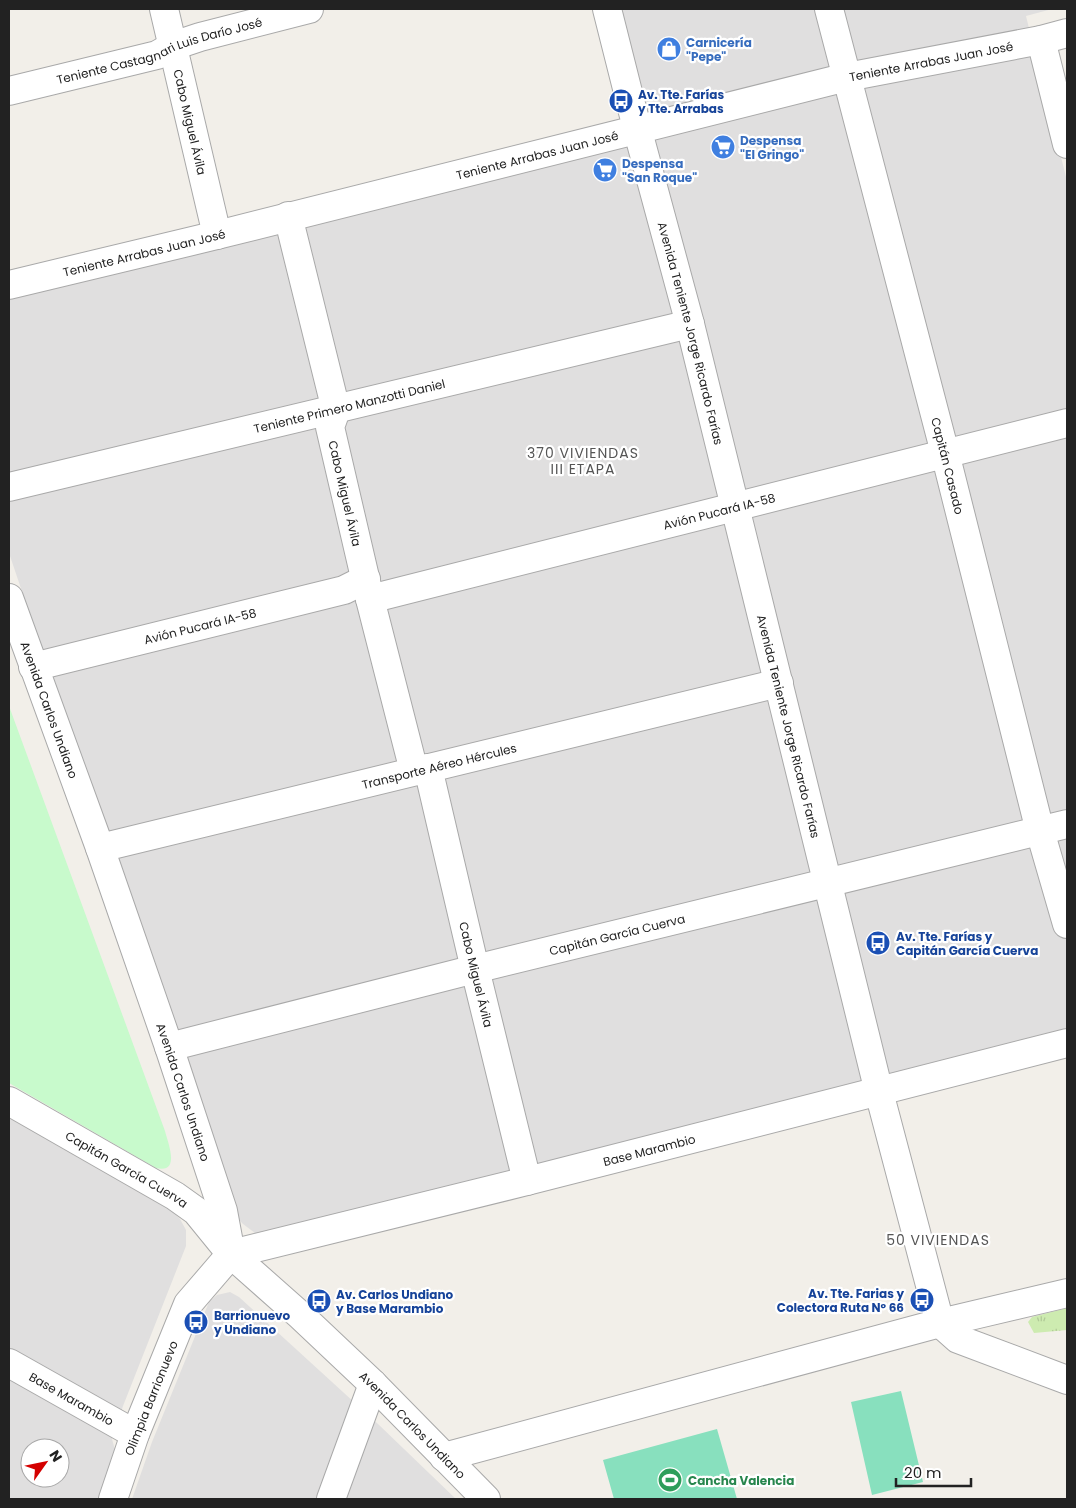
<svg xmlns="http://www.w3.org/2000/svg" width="1076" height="1508" font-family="Poppins,sans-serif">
<defs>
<pattern id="grass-tufts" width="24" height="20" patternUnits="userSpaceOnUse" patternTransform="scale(1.25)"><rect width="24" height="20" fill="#cdebb0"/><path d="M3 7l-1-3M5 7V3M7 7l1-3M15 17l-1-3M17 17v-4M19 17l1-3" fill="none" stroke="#b0c997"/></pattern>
</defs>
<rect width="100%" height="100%" fill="#f2efe9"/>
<path fill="#e0dfdf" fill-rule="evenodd" d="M619,9H1052L1026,16L1067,181V1028L265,1234L255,1233L243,1224L231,1211L9,553V293L649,132Z
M9,1109L169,1207L180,1219L186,1230V1246L123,1406L112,1439L115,1450L99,1499H9ZM30,1448H60V1478H30Z
M230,1292L239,1297L378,1424L456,1499H132L152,1442L209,1302L217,1295Z"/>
<path fill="url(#grass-tufts)" d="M1067,1308V1330L1034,1333L1028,1322L1032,1317Z"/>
<path fill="#c8facc" d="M9,706L165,1131C168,1143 181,1174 156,1168L9,1083Z"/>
<path fill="#88e0be" d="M901,1391L923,1482L872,1495L851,1402Z
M717,1429L737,1499H614L603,1460Z"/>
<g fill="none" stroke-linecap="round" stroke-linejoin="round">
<defs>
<g id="minor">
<path id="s1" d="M164,9L217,235"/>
<path id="s2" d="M829,9L945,453L1040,831L1067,924"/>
<path d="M1041,40L1067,144"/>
<path id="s3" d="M9,91L157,55L173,46L200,37L309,9"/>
<path id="s4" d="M288,216L336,410L330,427L370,599L414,771"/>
<path id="s5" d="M9,285L217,235L847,77L1041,40L1067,33"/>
<path id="s6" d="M9,487L690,324"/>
<path id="s7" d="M370,599L1067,423"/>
<path id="s8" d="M33,667L344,590L366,579"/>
<path id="s9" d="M428,768L475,969L527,1181"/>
<path id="s10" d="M100,848L779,683"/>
<path id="s11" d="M169,1047L475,969L1067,824"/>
<path id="s12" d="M9,1101L175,1196L196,1211L231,1254L301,1316L373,1384L486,1499"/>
<path id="s13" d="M231,1254L527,1181L1067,1043"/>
<path id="s14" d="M9,1363L135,1434"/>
<path d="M444,1457L940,1323L1067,1293"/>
<path d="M331,1499L373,1384"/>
</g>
<g id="tertiary">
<path id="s15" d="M607,9L637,128L690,324L879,1092L940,1323L958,1339L1067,1380"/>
<path id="s16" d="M9,598L100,848L169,1047L223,1211L231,1254L188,1304L135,1434L113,1499"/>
</g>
</defs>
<use href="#minor" stroke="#a9a9a9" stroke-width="30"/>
<use href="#tertiary" stroke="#a9a9a9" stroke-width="30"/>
<use href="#minor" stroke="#fff" stroke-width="28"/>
<use href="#tertiary" stroke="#fff" stroke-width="28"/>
</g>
<defs>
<symbol id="shop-disc" viewBox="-11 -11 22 22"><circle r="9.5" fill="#3f7fe0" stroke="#fff"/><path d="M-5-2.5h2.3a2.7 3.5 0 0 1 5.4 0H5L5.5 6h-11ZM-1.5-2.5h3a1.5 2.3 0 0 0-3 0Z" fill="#fff"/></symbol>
<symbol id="bus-disc" viewBox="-11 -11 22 22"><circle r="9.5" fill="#1a4fb4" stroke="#fff"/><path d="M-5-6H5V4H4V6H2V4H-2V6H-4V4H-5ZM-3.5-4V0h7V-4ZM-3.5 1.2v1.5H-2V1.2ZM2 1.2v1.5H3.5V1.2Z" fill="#fff"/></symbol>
<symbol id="supermarket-disc" viewBox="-11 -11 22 22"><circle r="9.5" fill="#3f7fe0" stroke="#fff"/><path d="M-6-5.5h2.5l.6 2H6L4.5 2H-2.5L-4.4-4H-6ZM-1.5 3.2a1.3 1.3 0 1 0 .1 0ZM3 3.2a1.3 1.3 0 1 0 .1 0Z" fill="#fff"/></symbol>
<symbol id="stadium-disc" viewBox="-11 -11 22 22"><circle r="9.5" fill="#2e9e5b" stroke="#fff"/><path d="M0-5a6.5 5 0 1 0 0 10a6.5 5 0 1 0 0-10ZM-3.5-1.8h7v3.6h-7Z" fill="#fff"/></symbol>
</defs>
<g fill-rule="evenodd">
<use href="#shop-disc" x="655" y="35" width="28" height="28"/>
<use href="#bus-disc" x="607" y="87" width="28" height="28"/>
<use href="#supermarket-disc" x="709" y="133" width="28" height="28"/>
<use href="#supermarket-disc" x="591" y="156" width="28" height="28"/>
<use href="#bus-disc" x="864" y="929" width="28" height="28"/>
<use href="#bus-disc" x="908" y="1286" width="28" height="28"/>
<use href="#bus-disc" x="305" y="1287" width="28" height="28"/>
<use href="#bus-disc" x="182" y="1308" width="28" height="28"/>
<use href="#stadium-disc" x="656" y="1466" width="28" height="28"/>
</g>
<g text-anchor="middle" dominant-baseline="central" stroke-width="4.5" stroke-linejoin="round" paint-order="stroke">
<g font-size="12" font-weight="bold" fill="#366cbe" stroke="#fff" text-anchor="start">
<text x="686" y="42">Carnicería<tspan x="686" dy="14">"Pepe"</tspan></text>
<text x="740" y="140">Despensa<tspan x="740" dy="14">"El Gringo"</tspan></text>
<text x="622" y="163">Despensa<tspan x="622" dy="14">"San Roque"</tspan></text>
</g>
<g font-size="12" fill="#222" stroke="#fff">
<text stroke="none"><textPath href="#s3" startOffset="156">Teniente Castagnari Luis Darío José</textPath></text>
<text stroke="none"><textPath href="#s5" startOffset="949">Teniente Arrabas Juan José</textPath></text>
<text stroke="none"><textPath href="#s1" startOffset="116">Cabo Miguel Ávila</textPath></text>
<text stroke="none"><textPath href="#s5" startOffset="544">Teniente Arrabas Juan José</textPath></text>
<text stroke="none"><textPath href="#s5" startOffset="139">Teniente Arrabas Juan José</textPath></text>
<text stroke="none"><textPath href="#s15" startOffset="335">Avenida Teniente Jorge Ricardo Farías</textPath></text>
<text stroke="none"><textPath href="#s6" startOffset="350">Teniente Primero Manzotti Daniel</textPath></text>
<text stroke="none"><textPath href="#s2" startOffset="472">Capitán Casado</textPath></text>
<text stroke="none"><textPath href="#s4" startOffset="286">Cabo Miguel Ávila</textPath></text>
<text stroke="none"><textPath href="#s7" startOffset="360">Avión Pucará IA-58</textPath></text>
<text stroke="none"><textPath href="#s8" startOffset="172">Avión Pucará IA-58</textPath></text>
<text stroke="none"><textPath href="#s16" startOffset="119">Avenida Carlos Undiano</textPath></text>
<text stroke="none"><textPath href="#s15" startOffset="740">Avenida Teniente Jorge Ricardo Farías</textPath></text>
<text stroke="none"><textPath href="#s10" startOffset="349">Transporte Aéreo Hércules</textPath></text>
<text stroke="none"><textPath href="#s11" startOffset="462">Capitán García Cuerva</textPath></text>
<text stroke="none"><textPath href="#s9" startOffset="212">Cabo Miguel Ávila</textPath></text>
<text stroke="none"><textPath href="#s16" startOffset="524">Avenida Carlos Undiano</textPath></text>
<text stroke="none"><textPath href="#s13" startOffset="431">Base Marambio</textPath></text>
<text stroke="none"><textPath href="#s12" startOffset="136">Capitán García Cuerva</textPath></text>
<text stroke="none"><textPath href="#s14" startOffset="72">Base Marambio</textPath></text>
<text transform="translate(151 1398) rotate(-68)">Olimpia Barrionuevo</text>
<text stroke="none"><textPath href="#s12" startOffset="522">Avenida Carlos Undiano</textPath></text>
</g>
<g font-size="12" font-weight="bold" fill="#164399" stroke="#fff" text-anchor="start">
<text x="638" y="94">Av. Tte. Farías<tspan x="638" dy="14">y Tte. Arrabas</tspan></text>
<text x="896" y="936">Av. Tte. Farías y<tspan x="896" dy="14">Capitán García Cuerva</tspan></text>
<text x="904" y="1293" text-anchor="end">Av. Tte. Farias y<tspan x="904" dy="14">Colectora Ruta N° 66</tspan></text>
<text x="336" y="1294">Av. Carlos Undiano<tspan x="336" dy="14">y Base Marambio</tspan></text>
<text x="214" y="1315">Barrionuevo<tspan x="214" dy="14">y Undiano</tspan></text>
</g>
<g font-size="12" font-weight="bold" fill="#27864d" stroke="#fff" text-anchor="start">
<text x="688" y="1480">Cancha Valencia</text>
</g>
<g font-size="14" letter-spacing="1" fill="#555" stroke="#fff">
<text x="583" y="453">370 VIVIENDAS<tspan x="583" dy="16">III ETAPA</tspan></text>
<text x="938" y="1240">50 VIVIENDAS</text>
</g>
</g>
<rect width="1076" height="1508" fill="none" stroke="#222222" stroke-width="20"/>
<g transform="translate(45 1463) rotate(57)"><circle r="24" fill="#ffffff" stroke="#a7a7a7"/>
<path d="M0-4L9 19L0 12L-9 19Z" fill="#d40000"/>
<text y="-8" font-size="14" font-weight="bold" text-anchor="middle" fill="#222222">N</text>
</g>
<path d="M896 1478v8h75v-8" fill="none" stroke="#222222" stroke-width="2.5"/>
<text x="904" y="1478" font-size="15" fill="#222222" stroke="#ffffff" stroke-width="4" paint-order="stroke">20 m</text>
</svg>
